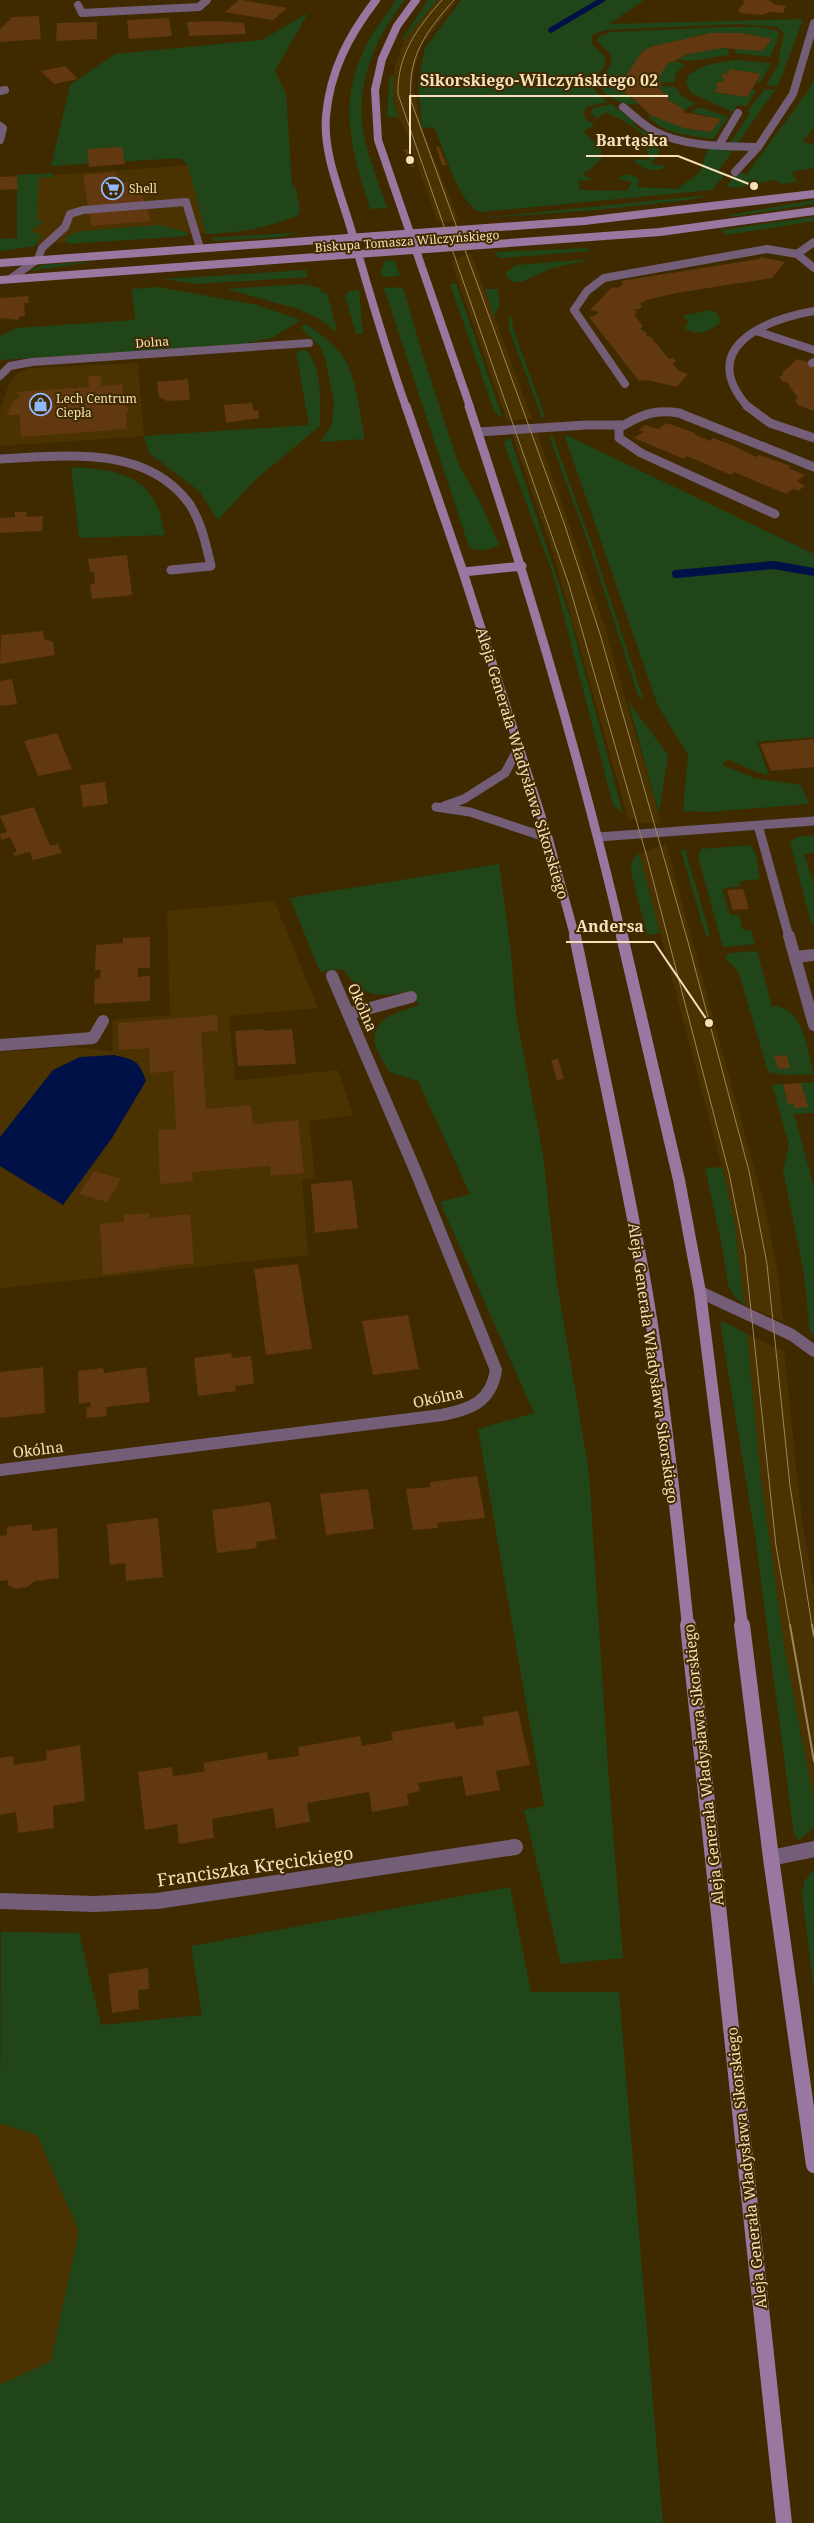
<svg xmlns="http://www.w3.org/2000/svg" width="814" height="2523" font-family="'Noto Serif',serif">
<rect width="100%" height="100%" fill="#3f2a00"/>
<path fill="#4a3300" d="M437,0H458L421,46L413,76V86L422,128L459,221H437L405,129L398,117L392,89L395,65L405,39Z
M191,165L209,233L27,245V177Z
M471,253L523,395L532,418L507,421L451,261Z
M138,363L144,436L0,446V408L10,382L19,372L31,368Z
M537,432L604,625L661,823H644L628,818L554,556L512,434Z
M666,844L765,1208L778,1273L783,1321L744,1305L734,1221L722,1167L639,853Z
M274,901L318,1008L229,1016L235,1081L338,1070L353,1115L309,1121L315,1178L302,1180L308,1255L0,1288V1052L71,1047L113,1051L112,1020L170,1015L167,911Z
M747,1334L784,1351L802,1521L814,1591V1802L784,1646L760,1472Z
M0,2123L37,2135L79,2231L51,2361L0,2385Z"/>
<path fill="#1f4519" d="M396,0H405C375,37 354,86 364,135C369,160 379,184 387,208L370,209C351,147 336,103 368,42C376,27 387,14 396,0Z
M428,0H437L405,39H402Z
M461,0H644L609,24L803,19L778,86L766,85L781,60L778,59L784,33L777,27L738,24L605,30L592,35L591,42L605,57L604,67L597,77L591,74L585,75L594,79L591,82L596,92L608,102L588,106L583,113L588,121L595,125L583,131L601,149V158L590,170L582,174L593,180L578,181L580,190L627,191L632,182L618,179C623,172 633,174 639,179L638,187L677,189L700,172L708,148L734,150L717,172L724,176L712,190L481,212C460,207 443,147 434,127L422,128L418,84L425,48Z
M308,13L275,71L286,93L292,186H295L300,210L297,216C261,229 245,232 206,234L188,166L181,158L51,166L70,85L115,54L262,40Z
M725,27H759L778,31L779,35L770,57L736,53L734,49L739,47L762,51L772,39L742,33H709L651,47L642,52L619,85L626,92L624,93L640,104C624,107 604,97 597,82L610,67L612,56L597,41L598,37L611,32Z
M722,48L728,49L729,55C713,56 693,64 679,59L688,54Z
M737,60L771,63L760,83L757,81L761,74L730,69L727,74H723L721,78H725L722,82H718L716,85L723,94L747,97L752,89L756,90L747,106L737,105L733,112L691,93L686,83L688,75C704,64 719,62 737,60Z
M670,61H676L685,65L676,73L674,82L660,83L656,81Z
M390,75H393V100L398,117H388L387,115Z
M814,78V128L802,142L814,145V168L792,172L797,182L781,184L776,180C762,181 737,191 726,186L738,173L747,174L810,88Z
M661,86L675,87L681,95L695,104L685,110L667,99L670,98L658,88Z
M765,89L775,90L737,144L731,142L750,113L747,112Z
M612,104L631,119L637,128L672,142L658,141L659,152L651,164L667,166C655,174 644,170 634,161L636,159L649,160L643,134L621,119L606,113L597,118L590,113L594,108Z
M700,107L728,117L713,139C686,134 669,136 648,117L654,115L685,128L710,132L721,119L691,112Z
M53,173V177L39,178L37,220L44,221L31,231L42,235L35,246L0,251V239L17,238V175Z
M710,195L688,200L597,210L481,218Z
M814,200V204L731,217L730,215Z
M814,217V221L726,235L721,230Z
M161,225L188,233L187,236L68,244L65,241L68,235L82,231Z
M292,233H296L280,237L215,241L210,238Z
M588,248L590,251L500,258L494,252Z
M591,259L550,269L521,282H512L506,275V272L517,265Z
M386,260L395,261L400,276L382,277L381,269Z
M99,261L29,271L43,265Z
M306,270L308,277L196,284L163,279Z
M456,283L503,419L494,411L450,284Z
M303,284L320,288L322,293H327L337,330L335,331L318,318L298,309L226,289Z
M158,287L257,305L301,320L272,338L243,344L0,360V336L16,328L135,320L132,289Z
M403,287L422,353L458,463L482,506L499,545C488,551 480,552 469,547L384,288Z
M485,289H498L500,305L494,316Z
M359,290L363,334H356L345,296L350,291Z
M710,310L716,312L720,319L719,324C707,332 699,336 685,329L688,321L683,316Z
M509,315L511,316L514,331L545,417L542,418L509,329Z
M306,324C319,333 334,344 343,357C357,377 360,416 365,439L320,442L332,425L334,402L326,362L320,346L301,328Z
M306,350C323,368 320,403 320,426L255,480L218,520L199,491L149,453L144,436L309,425L296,352Z
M564,434L814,554V737L757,742L769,775L754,771L728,759L722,765L754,778L801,785L809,804L709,812L683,811L688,755L658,706Z
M549,436L553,437L591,542L643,698H639L588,542Z
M510,437L570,617L623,814L613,805L553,574L504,443Z
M71,467C103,469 141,471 156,504C161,513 162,525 165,535L79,538Z
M628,701L668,755L659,814Z
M814,835V853L804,854L814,885V924L811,922L790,843L797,837Z
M751,845L756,855L760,879L740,881V886L722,889L730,915H739L743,930H751L755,944L723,947L698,857L701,849Z
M685,849L710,935L709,937L706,936L681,851Z
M639,853L660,933L647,935L631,871L632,860Z
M499,864L511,952L516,1016L543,1154L557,1283L589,1472L608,1768L623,1958L561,1964L524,1810L544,1806L478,1429L534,1413L440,1202L470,1194L418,1081L389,1072C385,1063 376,1052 375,1043C371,1017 401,1012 419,1005L410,991C377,998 363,998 343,969L320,972L290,898Z
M757,951L772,1006C804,1006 807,1050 814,1074L785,1075L768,1072L739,973L725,957L730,953Z
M814,1082V1113L794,1114L814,1187V1334L810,1333L804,1274L783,1170L789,1145L772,1085L783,1084L788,1104L801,1083Z
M722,1167L734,1221L744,1305L735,1297L728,1285L723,1251L705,1168Z
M720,1322L726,1323L747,1334L760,1472L784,1646L814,1802V1827L799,1840L794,1835L755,1535Z
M814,1869V1990L802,1895L804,1882Z
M510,1887L531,1992H619L663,2523H0V2385L51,2361L79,2231L37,2135L0,2123L1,1932L79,1933L101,2025L202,2015L191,1946Z"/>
<path fill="#001147" d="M114,1055C135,1060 139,1060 146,1081L112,1138L63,1205L0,1166V1137L53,1070L80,1057Z"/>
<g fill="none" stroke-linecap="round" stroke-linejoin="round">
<path stroke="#001147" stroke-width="5.5" d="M551,30L602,0"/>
<path stroke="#001147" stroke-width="8" d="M676,574L774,565L814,572"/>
</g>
<path fill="#61380f" d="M239,0H242L287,8L273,20L225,12Z
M743,0H770L769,2H773V4L786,6L783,13L770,12L763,15L740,13L738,10L744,3Z
M39,16L41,39L0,42V29L12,17Z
M169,18L172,36L129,39L127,20Z
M221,21L244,23L246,34L189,36L187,22Z
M97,22V39L56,41L57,23Z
M710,33H742L772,39L762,51L722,48L688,54L673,62L670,61L656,81H660L661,87L658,88L670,98L667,99L685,110L683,112L721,119L711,132L684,128L650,115L634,99L623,92H626L619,85L642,52L650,47Z
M65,66L78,79L54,84L41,71Z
M730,69L761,74L747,97L715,92L718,87L715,86L718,82H722L725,78H721L723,73L727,74Z
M122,147L125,164L89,167L87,149Z
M436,147H439L447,165H442Z
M404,149H408L415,167H410Z
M116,172L119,183L138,181L151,221L91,226L83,175Z
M17,176L18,189L0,190V177Z
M761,257L785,262L772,278L676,293L647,300L639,304L642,306L640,309H635L637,312L634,315L643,326L640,329L647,333L646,336L651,337L669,359L674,358L676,362L672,363L679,371L688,374L677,387L647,380L639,381L589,317L596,315L598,312L590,310L612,287L618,288L623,284L621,281L759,259Z
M28,296L29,303H24L25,316L19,317V320L0,318V298Z
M797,359L814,364V411L798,405L795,399H798L787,382H783L779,376H783L782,373Z
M100,375L102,386L122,384L125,406H128L129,412H126L127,429L21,437L20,415H6L16,398L19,399V393L14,392L89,387L88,376Z
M188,379L190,400L167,401L159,397L157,382Z
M252,403L254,411L258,410L259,418L226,423L224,405Z
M667,423L695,433L694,434L710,441L713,438L732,445L756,457L759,455L791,466L788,468L805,475L797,481L805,486L798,491L793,489L786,494L734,472L731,475L687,456L684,459L634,438L644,432L639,430L645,425L658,429Z
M15,512H27L26,517L43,516L42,531L0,533V518L15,517Z
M127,555L132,595L92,599L90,584H95L94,572L90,573L88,559Z
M43,631L44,639L53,642L55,655L0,664L1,635Z
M12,679L17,704L0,706V681Z
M57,733L72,769L38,776L24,741Z
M814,739V767L771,771L760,744Z
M105,782L108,804L83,807L80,785Z
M34,807L50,846L58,844L62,853L33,860L30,852L14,856L13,853L17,852L10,837L1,840L0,834L7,832L0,816Z
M743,889L749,909L733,910L727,890Z
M150,937V968H138V977L150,976V1001L94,1004L95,979L100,978L101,970H95L96,945L123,943V938Z
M217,1015L218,1031L201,1032L206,1109L251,1105L253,1124L298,1120L304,1173L271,1176L270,1166L192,1172L193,1181L160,1184L158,1130L176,1129L173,1071L150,1073L149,1048L119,1050L118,1023Z
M264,1029V1031L292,1029L296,1064L238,1066L235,1031Z
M787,1055L790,1068L778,1069L774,1056Z
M558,1059L564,1079L557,1080L551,1060Z
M801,1083L808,1107L794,1108L793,1104H788L783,1084Z
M94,1171L121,1179L107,1202L79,1194Z
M352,1180L358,1228L315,1233L311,1184Z
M149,1213L150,1218L190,1214L194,1263L103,1275L100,1224L124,1222V1215Z
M298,1264L312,1349L266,1355L254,1269Z
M408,1315L419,1369L373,1375L362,1321Z
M231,1353L232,1358L251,1356L254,1384L235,1386L236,1391L198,1396L194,1358Z
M43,1367L45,1413L0,1418V1372Z
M146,1367L150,1402L106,1407L107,1416L87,1418L86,1407H91L90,1402L79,1404L78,1371L103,1368L104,1373Z
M477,1476L485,1518L437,1523L438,1528L413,1530L406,1489L431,1487L430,1482Z
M368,1489L374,1529L326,1535L320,1494Z
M270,1502L276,1539L256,1542L257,1548L217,1553L212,1510Z
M158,1518L163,1577L126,1581L125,1563L110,1565L107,1524Z
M32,1524V1531L57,1528L59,1578L35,1581L27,1587L16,1589L8,1585V1580L0,1581V1536L7,1535V1527Z
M518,1711L530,1765L496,1771L500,1790L466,1796L462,1776L418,1783L420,1791L407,1794L409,1805L372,1812L369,1792L307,1803L310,1822L276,1828L273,1808L212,1819L214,1838L179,1844L177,1824L145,1830L138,1772L172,1767L173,1776L189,1774L205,1771L203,1763L267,1752L268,1760L299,1756L298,1747L360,1736L362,1746L393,1740L391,1732L454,1722L456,1729L484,1725L483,1717Z
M80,1745L85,1801L53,1806L54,1828L18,1833L16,1812L0,1815V1758L13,1756L14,1765L47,1760L46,1751Z
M148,1968L149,1989L138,1990L139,2009L112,2013L108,1974Z"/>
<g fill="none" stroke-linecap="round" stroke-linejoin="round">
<path stroke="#735d77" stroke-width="8" d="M0,91L5,90
M623,107C633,115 643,125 654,131C684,147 725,146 758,147
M719,145L738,113
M797,254L814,242
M10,279L38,259L42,248L65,227L70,214L83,210L186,202L200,248
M756,331L814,350
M812,363L814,362
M625,384L574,310L587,291L604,278L767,249L797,254L814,268"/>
<path stroke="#735d77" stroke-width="9" d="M478,432L586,425H624
M0,459C63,456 144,444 188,502C201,520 206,545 211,566L171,570
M775,514L641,453L619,438V428C640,415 654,409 679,413L814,467"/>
<path stroke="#735d77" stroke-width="12" d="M795,957L814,955
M0,1045L93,1038L103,1021
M700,1292L792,1335L814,1351"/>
<path stroke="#735d77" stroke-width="16" d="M771,1858L814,1849"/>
<path stroke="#735d77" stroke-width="8" d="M78,5L82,13L199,7L207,0
M0,126L3,128L0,140
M735,172L758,147L793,94L814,23
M0,376L10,366L32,362L309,343
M748,407C696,348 764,320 814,311"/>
<path stroke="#735d77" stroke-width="9" d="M747,406L770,423L814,438
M444,806L464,799L505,773L518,749
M436,807L470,812L548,838
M758,825L789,937
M598,837L814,821"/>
<path stroke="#735d77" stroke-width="12" d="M789,936L814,1025
M348,1014L411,997
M0,1470L442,1415C471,1409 491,1402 496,1370L416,1172L332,976"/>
<path stroke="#735d77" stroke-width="16" d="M0,1901L94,1904L157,1901L515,1847"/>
<path stroke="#9a77a0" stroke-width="8" d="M376,0C349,35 330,71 326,116C323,153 340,192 350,226C368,287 385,348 406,407
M416,0L397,26L382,59L375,90L378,140L470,407
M0,263L584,221L814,194
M0,280L660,232L814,211"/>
<path stroke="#9a77a0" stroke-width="9" d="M406,406L463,572L548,838L575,937
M469,406C527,581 580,757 622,937
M463,572L522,566"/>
<path stroke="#9a77a0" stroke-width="12" d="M575,936C599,1053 625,1170 646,1288C665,1400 676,1514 688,1626
M622,936L679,1180L700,1292L742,1626"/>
<path stroke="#9a77a0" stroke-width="16" d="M688,1625L784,2523
M742,1625L771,1858L814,2165"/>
<path stroke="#9b865f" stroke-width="1" d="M442,0C417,28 397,55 398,94L569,585L648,861L729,1173L745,1254L776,1546L790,1626
M454,0C426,32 407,56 411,101L564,523L600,634L688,942L749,1171L767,1264L790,1486L812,1626"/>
<path stroke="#9b865f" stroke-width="2" d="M790,1625L814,1761
M812,1625L814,1636"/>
</g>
<defs>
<symbol id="supermarket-ring" viewBox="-11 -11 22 22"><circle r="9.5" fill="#3f2a00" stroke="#90b8fd" stroke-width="1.5"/><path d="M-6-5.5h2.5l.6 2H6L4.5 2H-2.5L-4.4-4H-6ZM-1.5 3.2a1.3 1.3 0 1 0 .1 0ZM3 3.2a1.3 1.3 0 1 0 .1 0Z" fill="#90b8fd"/></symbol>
<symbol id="shop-ring" viewBox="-11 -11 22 22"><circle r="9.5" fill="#3f2a00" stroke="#90b8fd" stroke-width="1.5"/><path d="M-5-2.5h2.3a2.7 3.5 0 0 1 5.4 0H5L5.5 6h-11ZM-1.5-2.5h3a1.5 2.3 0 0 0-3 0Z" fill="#90b8fd"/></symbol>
</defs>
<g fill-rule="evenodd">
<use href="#supermarket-ring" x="100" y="176" width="25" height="25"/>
<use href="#shop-ring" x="28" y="392" width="25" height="25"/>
</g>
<g text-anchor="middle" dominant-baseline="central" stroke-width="4" stroke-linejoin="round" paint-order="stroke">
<g font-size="12" fill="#f5e0bb" stroke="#3f2a00" text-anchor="start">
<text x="129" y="188">Shell</text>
<text x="56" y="398">Lech Centrum<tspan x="56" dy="14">Ciepła</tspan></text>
</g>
<g font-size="12" fill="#f5e0bb" stroke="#3f2a00">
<text transform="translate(407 241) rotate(-4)">Biskupa Tomasza Wilczyńskiego</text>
<text transform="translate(152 342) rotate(-4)">Dolna</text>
</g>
<g font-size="15" fill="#f5e0bb" stroke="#3f2a00">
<text transform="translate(523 763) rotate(73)">Aleja Generała Władysława Sikorskiego</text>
<text transform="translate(363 1007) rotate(66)">Okólna</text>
<text transform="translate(654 1363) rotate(82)">Aleja Generała Władysława Sikorskiego</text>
<text transform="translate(438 1397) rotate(-12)">Okólna</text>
<text transform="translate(38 1449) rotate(-7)">Okólna</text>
<text transform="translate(703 1765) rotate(-96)">Aleja Generała Władysława Sikorskiego</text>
<text transform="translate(746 2168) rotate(-96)">Aleja Generała Władysława Sikorskiego</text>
</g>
<g font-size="18" fill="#f5e0bb" stroke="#3f2a00">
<text transform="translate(255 1866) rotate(-8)">Franciszka Kręcickiego</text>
</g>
</g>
<path fill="none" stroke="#f5e0bb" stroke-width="2" d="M410 160L410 96H668M754 186L678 156H586M709 1023L654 942H566"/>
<g fill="#f5e0bb" stroke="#3f2a00" stroke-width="2">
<circle cx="410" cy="160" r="5"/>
<circle cx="754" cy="186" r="5"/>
<circle cx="709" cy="1023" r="5"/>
</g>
<g font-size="16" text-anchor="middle" font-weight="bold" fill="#f5e0bb" stroke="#3f2a00" stroke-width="4" stroke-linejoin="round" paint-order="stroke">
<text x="539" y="86">Sikorskiego-Wilczyńskiego 02</text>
<text x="632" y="146">Bartąska</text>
<text x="610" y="932">Andersa</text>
</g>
</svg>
